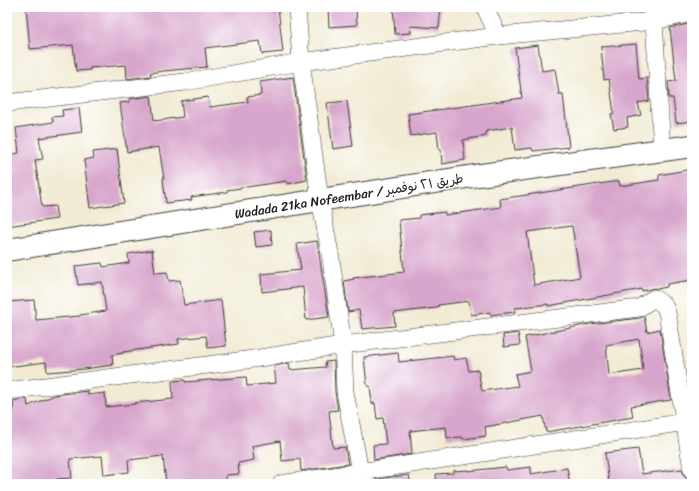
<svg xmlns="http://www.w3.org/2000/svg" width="699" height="491" font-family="Sriracha,'Playpen Sans Arabic',sans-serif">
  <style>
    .building { fill: #d8a6cc; fill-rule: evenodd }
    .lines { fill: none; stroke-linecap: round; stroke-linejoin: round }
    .street-casing { stroke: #3c3b38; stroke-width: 18 }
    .secondary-casing { stroke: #3c3b38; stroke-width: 24 }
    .street { stroke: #fff; stroke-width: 17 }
    .secondary { stroke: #fff; stroke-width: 22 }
    .labels { text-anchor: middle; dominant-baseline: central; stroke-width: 3; stroke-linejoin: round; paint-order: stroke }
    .street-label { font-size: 13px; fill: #1c1c1c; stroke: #fff }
  </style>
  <rect width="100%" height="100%" fill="#fff"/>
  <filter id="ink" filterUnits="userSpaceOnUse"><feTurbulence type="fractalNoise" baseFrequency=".025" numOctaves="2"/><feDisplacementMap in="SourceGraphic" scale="8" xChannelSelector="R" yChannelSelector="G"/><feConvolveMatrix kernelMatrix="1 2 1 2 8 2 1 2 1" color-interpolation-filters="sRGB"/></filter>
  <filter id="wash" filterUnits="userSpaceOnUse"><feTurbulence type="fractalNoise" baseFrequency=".012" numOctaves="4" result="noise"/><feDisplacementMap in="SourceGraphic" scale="16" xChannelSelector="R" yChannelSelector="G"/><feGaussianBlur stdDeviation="0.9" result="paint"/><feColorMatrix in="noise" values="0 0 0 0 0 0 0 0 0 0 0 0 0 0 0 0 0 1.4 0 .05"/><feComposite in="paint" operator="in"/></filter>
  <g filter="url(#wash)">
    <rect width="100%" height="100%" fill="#f2ebd4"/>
    <g id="blocks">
      <g class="building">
        <polygon points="26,7 278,7 283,52 262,54 260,41 205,48 207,67 163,71 150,73 151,76 127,79 126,65 90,68 90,70 76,71 73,45 30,49"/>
        <polygon points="328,7 356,7 357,25 329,27"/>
        <polygon points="393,7 441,7 439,28 410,26 411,33 395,34"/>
        <polygon points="692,23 692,121 676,123 673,98 669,98 668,82 676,81 670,28"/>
        <polygon points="636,44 639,79 647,78 649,101 638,103 641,115 627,118 628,127 614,129 611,114 614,113 609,79 604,80 601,47"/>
        <polygon points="538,45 542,71 555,69 559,94 563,94 569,147 533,151 532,148 515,150 512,127 486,131 486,136 463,140 465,160 442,164 441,150 439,150 437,132 411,136 408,114 522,98 515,48"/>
        <polygon points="293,77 307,180 287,184 287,181 227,190 227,192 191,197 192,200 166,203 163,179 164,179 159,147 127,152 120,103 129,102 129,99 151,96 154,121 183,117 181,101 208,97 210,107 248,102 247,97 261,95 260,82"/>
        <polygon points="347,101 353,146 333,149 327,103"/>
        <polygon points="79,108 82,132 39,138 43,159 35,160 42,207 55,206 57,219 7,226 7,155 19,153 16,128 53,122 52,117 63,116 62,110"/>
        <polygon points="117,149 124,203 90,208 84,160 94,158 93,152"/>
        <path d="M692,169V280L667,284V287L657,289L654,288L642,291V289L548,306V304L515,308V312L490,315V312L471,315L469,301L438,305L439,306L436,307V308L394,313L395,326L362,329L359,310L348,312L344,281L354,279L353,278L404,272L399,220L419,218V215L445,212V215L501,207L500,199L619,181L620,186L659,180V175ZM572,226L580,277L534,285L527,232Z"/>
        <polygon points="271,230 272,245 256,247 254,232"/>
        <polygon points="317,241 329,317 306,320 303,287 262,292 261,274 301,270 297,244"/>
        <polygon points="152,250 155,273 167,272 169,281 180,280 184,305 221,300 226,346 208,348 206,336 178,339 179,344 123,352 123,353 112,355 113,365 84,369 47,372 46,362 7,367 7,302 34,300 36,320 80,316 80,315 106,311 102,282 78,285 75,266 102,263 103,267 129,263 128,254"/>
        <path d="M644,316L647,332L660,329L671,400L631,406L633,417L546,432L543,416L485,427L486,436L463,439L462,437L447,438L446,427L410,431L412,454L374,460L373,445L386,444L383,418L377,419L375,403L372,404L370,386H367L364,357L398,353L399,362L453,356L454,360L466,358L469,371L478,370L482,391L518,386L515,374L531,371L525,337L590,324L640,318ZM639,339L643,370L609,375L606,345Z"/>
        <polygon points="518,333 520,345 504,347 503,335"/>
        <polygon points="334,361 335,392 338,410 329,411 333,448 345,447 348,464 301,471 300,459 282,461 280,441 252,446 254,460 238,463 239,474 226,475 226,481 198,484 166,484 163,456 128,460 129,472 104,475 102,456 70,459 72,478 57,479 58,484 7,484 7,412 14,412 13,401 27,399 28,406 55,395 88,391 88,395 105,393 106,407 135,404 135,403 173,399 172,381 185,380 185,382 246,377 247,386 276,383 274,366 289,363 290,370 326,367 325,362"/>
        <polygon points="638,449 642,474 682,469 684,476 686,478 687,484 609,484 605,453"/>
        <polygon points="506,467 507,470 531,467 531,474 567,468 570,484 437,484 436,474 453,473 453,471 468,470 468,471"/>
        <polygon points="409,475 411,484 377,484 376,479"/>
      </g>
    </g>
  </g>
  <g filter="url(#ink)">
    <use href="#blocks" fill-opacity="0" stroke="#3c3b38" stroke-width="1"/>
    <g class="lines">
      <defs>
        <g id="street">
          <polyline points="297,7 301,62 320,200 331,259 343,345 345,392 360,472 360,484"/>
          <polyline points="485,7 498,36"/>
          <polyline points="651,7 654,21 662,150"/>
          <polyline points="7,103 185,82 301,62 498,36 654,21 692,13"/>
          <polyline points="7,391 246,360 343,345 639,308 654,298 664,305 667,312 692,470"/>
          <polyline points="281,484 692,421"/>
        </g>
        <polyline id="secondary" points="7,250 320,200 480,175 692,146"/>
      </defs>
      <use href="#street" class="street-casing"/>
      <use href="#secondary" class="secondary-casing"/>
      <use href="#street" class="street"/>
      <use href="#secondary" class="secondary"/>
    </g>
  </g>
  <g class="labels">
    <g class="street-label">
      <text transform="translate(349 196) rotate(-9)">Wadada 21ka Nofeembar / طريق ٢١ نوفمبر</text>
    </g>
  </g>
  <rect width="699" height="491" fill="none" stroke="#fff" stroke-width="24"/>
</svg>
